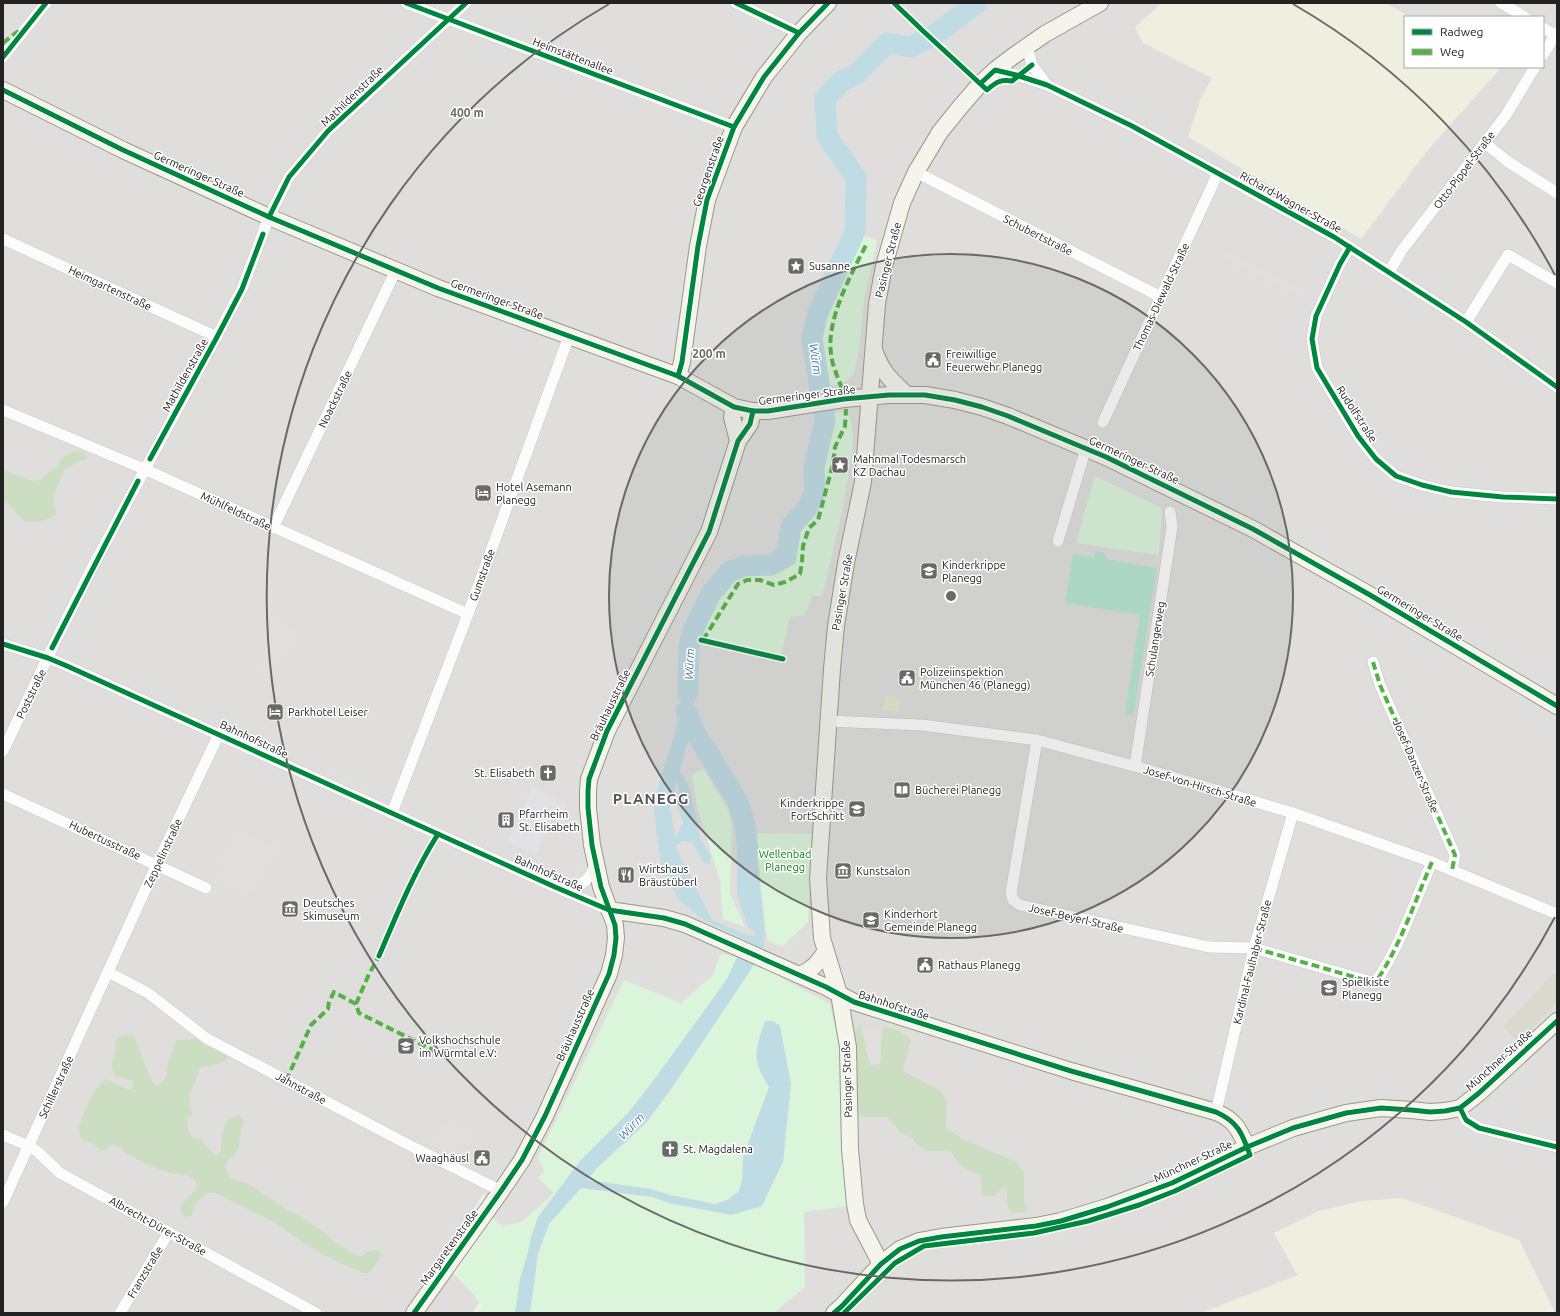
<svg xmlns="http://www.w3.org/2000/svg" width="1560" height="1316" font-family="Ubuntu,sans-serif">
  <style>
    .residential { fill: #dfdedc; fill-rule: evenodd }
    .construction { fill: #d9d9cd }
    .farmland { fill: #efefdf }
    .grass { fill: #ddeccb }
    .forest { fill: #cbdec1 }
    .park { fill: #daf5da }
    .pitch { fill: #b7e6d2 }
    .parking { fill: #e0dfde }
    .plaza { fill: #e2e1e5 }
    .water { fill: #bfdbe3; fill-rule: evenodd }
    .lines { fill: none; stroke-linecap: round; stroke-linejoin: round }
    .river { stroke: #bfdbe3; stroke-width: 21 }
    .street-casing { stroke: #c9c8c7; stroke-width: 12 }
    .secondary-casing { stroke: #999a82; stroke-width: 18 }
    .street { stroke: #fdfcfc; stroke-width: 11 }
    .secondary { stroke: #f4f4ed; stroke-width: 16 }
    .quiet { stroke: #55b145; stroke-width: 4; stroke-dasharray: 8 4; stroke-linecap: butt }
    .cycleway-casing { stroke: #fff; stroke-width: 8 }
    .cycleway { stroke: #00873e; stroke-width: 5 }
    .ring { fill: none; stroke: #6a6968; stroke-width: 2 }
    .labels { text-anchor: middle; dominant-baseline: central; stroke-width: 3; stroke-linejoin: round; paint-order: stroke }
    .street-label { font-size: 11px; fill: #222; stroke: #fff }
    .poi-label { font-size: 11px; fill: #222; stroke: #fff; text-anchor: start }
    .park-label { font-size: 11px; fill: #0c8416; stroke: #fff }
    .water-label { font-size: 12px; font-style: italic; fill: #4a7aab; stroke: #fff }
    .district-label { font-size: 15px; font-weight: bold; letter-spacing: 1px; fill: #555; stroke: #fff }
    .centre { fill: #6a6968; stroke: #fff; stroke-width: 2 }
    .ring-label { font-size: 12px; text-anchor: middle; font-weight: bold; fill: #6a6968; stroke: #fff; stroke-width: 3; stroke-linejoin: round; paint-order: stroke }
  </style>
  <rect width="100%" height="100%" fill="#f0eeeb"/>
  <path class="residential" d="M3,3H1557V1313H1555L1519,1240L1274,1233L1298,1275L1201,1313H731L554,1193L522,1222L503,1226L493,1219L484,1193L441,1260L480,1301L472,1313H3ZM1405,17H1543V67H1405Z"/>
  <polygon class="construction" points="1554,973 1557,976 1557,1003 1519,1042 1503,1027"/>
  <g class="farmland">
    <polygon points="1162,3 1386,3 1410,17 1405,17 1405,67 1494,67 1499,70 1427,151 1361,239 1188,137 1201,98 1212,78 1143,43 1135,27"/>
    <polygon points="1402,1198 1519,1240 1555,1313 1201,1313 1298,1276 1274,1233 1319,1211 1361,1201"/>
  </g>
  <polygon class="grass" points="885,695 900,698 899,712 883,711"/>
  <g class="forest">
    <path d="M75,451H81L89,459L78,462L64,470L53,498L56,514C46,522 36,522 24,521L8,504L3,502V470L32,481L40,480L57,466L62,458Z"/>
    <path d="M860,1023L870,1065L880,1064L882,1028C897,1027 900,1031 911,1040L903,1071L941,1091L947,1102L946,1128L966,1141L1017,1162L1024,1172V1203L1028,1210L1024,1212L1011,1213L1007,1204V1189L1003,1187C997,1194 991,1200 982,1194L980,1175C964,1170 959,1164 950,1151H928L917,1145L912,1138L901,1133L887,1117H864L854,1114L851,1037Z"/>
    <path d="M128,1034L134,1036L152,1082L158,1086L165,1079L168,1061L177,1040H187L198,1037L205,1046L226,1053L227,1059C219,1066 210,1064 200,1068L189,1097L192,1115L187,1118L188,1131L192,1138L200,1139L215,1156L221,1152C221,1144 222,1123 230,1118C233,1117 237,1116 240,1116L245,1124L241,1128L239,1148L225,1166L230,1178C252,1182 265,1196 283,1207C295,1214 307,1220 318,1228C332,1238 344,1251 361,1257C367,1251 372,1249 380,1251L381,1257L369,1273H363L346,1266L314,1250L276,1223L215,1193H207L196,1203L191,1216L184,1217L181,1211L180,1206L197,1188L196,1182L189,1175C168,1175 145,1165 128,1154C123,1151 121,1146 115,1145C111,1144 108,1148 105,1151H99L94,1143L85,1141L80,1136L79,1126L91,1096L105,1079C115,1082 121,1088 131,1090L133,1088V1081L115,1076C107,1061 119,1054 115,1040L119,1037Z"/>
  </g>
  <g class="park">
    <polygon points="861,234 877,241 864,299 859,350 854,373 846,381 827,387 818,336 824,315"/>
    <path d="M840,412L850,416C855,434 852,453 849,471C843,513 832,555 822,596H812L805,615L790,617L780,661L699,644L701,633L714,601L728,583L741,572L774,570L791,561L797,529L812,513L820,491V469L827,444L830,413Z"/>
    <polygon points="1095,476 1162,508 1159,555 1076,543"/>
    <polygon points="704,769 729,812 732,832 730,893 745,927 723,919 720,881 697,807 692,774"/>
    <polygon points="755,833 812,834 808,922 783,946 768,941 765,927"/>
    <polygon points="720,954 738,957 768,969 785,980 830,1004 840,1049 841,1142 849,1206 804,1212 805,1287 774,1313 477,1313 482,1306 456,1273 493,1219 503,1226 522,1222 554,1193 538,1178 544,1171 538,1157 624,980 681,1003 713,975"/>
  </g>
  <polygon class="pitch" points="1096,551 1105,553 1106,559 1157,568 1133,716 1125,714 1140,615 1065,603 1073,554 1093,558"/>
  <g class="parking">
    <polygon points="1225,251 1304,290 1301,297 1222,258"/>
    <polygon points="747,452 759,462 747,475 741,469"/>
    <polygon points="277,621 301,633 290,655 283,651 272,674 260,668 275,637 270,635"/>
    <polygon points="1033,636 1040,637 1031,706 1024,705"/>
    <polygon points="327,772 381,796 380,799 325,775"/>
    <polygon points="582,811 588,860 587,867 580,869 574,812"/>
    <polygon points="236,830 276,847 255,894 215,877"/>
    <polygon points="882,1028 880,1064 870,1065 862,1029"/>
    <polygon points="442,1122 468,1134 457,1156 431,1144"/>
  </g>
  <polygon class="plaza" points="532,788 565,802 565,824 551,819 536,855 507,842"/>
  <path class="water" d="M689,663L696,673L694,718L680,771L689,786L700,837L711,857L710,864L703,863L692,842L683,841L676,845L677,849L712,920L747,935L755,936V930L749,929L737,894V824L747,822L754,825L765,933L764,946L752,968L671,1089L646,1123L597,1168L587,1180L651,1189L670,1195L716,1204L727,1200L739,1191L742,1181L743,1157L769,1087C751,1058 755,1052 765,1021H773L780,1026L791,1084L783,1162L762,1206L731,1215L669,1203L652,1197L581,1188L549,1224L538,1254L530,1313H515L520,1279L527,1256L531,1237L538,1217L580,1161L628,1113L659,1073L727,979L745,940L705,921L680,901L662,870L656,829L654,809L658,787L675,733L683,698L685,673ZM677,781L679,792L677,806L683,823L675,838L670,806Z"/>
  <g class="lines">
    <g class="river">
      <polyline points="688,693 689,646 694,628 710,595 729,572 744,566 771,565 786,557 791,526 807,509 815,492 814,468 825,420 812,339 817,315 855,231 856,178 827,136 825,98 842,81 857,74 887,43 911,47 937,33 977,3"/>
      <polyline points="686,711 695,732 738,802 745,825 748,850"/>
    </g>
    <defs>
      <g id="street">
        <polyline points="406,3 734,127"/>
        <polyline points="736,3 799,33"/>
        <polyline points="1501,3 1525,17"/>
        <polyline points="1543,28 1557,36"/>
        <polyline points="1027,46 1032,65 1047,85"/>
        <polyline points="1543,55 1557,32"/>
        <polyline points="3,57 46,3"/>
        <polyline points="995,70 1016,75 1047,85 1132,126 1334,237 1466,322 1557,387"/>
        <polyline points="1485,143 1507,161 1557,193"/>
        <polyline points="916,172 1161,297"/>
        <polyline points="3,239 217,337"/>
        <polyline points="1350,247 1340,264 1316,316 1312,339 1317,368 1358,436 1376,459 1396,476 1422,485 1451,492 1503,497 1557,499"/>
        <polyline points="1389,272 1402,250 1506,115 1535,67"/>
        <polyline points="1466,322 1508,255 1557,283"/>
        <polyline points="3,410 144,469 468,614"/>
        <polyline points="1103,422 1218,173"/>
        <polyline points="273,528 396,270"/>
        <polyline points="1058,541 1086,448"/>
        <polyline points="3,644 48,658 67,666 555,887 609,910"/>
        <polyline points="1373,662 1380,685 1455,855 1452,870"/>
        <polyline points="828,721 922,725 1037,740 1145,769 1293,813 1432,862 1557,914"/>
        <path d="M1037,740L1011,893L1013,900L1020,905L1209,947L1254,948L1375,983C1399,949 1415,901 1432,862"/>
        <polyline points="3,751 55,642 93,566 242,289 269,217 289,177 328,131 466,3"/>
        <polyline points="1135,766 1172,527 1170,512"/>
        <polyline points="3,794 206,888"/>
        <polyline points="392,813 468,614 569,336"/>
        <path d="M569,893C574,887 579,886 585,881C591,876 593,870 596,864"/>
        <polyline points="108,972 148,993 206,1038 405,1143 501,1191"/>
        <polyline points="1460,1108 1466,1120 1479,1128 1557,1147"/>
        <polyline points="1216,1112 1254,948 1293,813"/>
        <polyline points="3,1135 29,1146 38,1152 60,1173 316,1313"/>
        <polyline points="3,1202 157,864 219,734"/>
        <polyline points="120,1313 169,1232"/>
      </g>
      <g id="secondary">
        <polyline points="3,90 123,150 269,217 438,288 678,376 734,407 753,411 768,411 844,399 889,395 925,395 955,400 982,407 1008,416 1106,457 1253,529 1370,595 1557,706"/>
        <path d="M874,350C883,374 889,378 907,395"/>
        <polyline points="678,376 682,362 698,246 707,200 734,127 764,77 799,33 828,3"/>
        <polyline points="734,407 732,417 738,441"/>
        <path d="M609,910L664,918L685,924L826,987L854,1002L1071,1071L1216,1112C1235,1120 1239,1129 1247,1147"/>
        <path d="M799,975C811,971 818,963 825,952"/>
        <polyline points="881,1264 858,1220 855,1204 850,1149 848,1047 839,994 822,938 818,878 832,669 836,626 846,563 863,482 877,304 884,266 902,203 916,172 940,132 961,106 981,83 995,70 1012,57 1045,34 1100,3"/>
        <polyline points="414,1313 501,1191 522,1160 545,1116 609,974 614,955 616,938 615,925 601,887 592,845 588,808 588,791 589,779 607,731 709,532 738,441 750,424 753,411"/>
        <polyline points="834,1313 842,1306 881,1264 900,1249 919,1241 941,1237 1036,1226 1061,1221 1107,1207 1172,1183 1247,1147 1293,1128 1346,1113 1381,1108 1411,1110 1430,1112 1445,1111 1460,1108 1479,1093 1557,1021"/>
      </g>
    </defs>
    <use href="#street" class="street-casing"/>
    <use href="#secondary" class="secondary-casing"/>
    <use href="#street" class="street"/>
    <use href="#secondary" class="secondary"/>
    <g class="quiet">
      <polyline points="3,43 17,32 20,32"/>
      <path d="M842,389C838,377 832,366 831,353C826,319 852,273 867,243"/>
      <polyline points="703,640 738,584 747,580 760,580 774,585 785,582 800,574 802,561 803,546 809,528 818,520 833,464 835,447 845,426 846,409"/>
      <polyline points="1373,662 1380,685 1455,855 1452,870"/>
      <path d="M1254,948L1375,983C1399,949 1415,901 1432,862"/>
      <polyline points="356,1004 369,974 380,954"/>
      <polyline points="286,1081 311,1025 328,1009 329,1002 334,992 356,1004 359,1013 441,1054"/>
    </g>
    <defs>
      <g id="cycleway">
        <polyline points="406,3 734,127"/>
        <polyline points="736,3 799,33"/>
        <path d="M894,3L922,30L987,90C996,82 1001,79 1012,81L1032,65"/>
        <polyline points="3,57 46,3"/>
        <polyline points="981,83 995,70 1016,75 1047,85 1132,126 1334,237 1466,322 1557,387"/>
        <polyline points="3,90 123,150 269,217 438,288 678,376 734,407 753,411 768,411 844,399 889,395 925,395 955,400 982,407 1008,416 1106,457 1253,529 1370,595 1557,706"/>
        <polyline points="269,217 289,177 328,131 466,3"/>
        <polyline points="1350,247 1340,264 1316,316 1312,339 1317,368 1358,436 1376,459 1396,476 1422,485 1451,492 1503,497 1557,499"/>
        <polyline points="678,376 682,362 698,246 707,200 734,127 764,77 799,33 828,3"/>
        <polyline points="150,459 217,337 242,289 263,234"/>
        <polyline points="701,640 783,659"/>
        <path d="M3,644L48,658L67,666L555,887L609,910L664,918L685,924L826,987L854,1002L1071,1071L1216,1112C1238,1122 1242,1133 1250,1155L1175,1191L1139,1205L1088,1221L1034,1233L924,1246L895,1263L844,1313"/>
        <polyline points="52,648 138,481"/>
        <path d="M379,956C397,914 414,872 438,834"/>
        <polyline points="1460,1108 1466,1120 1479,1128 1557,1147"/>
        <polyline points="414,1313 501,1191 522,1160 545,1116 609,974 614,955 616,938 615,925 601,887 592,845 588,808 588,791 589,779 607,731 709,532 738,441 750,424 753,411"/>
        <polyline points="834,1313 842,1306 881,1264 900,1249 919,1241 941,1237 1036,1226 1061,1221 1107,1207 1172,1183 1247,1147 1293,1128 1346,1113 1381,1108 1411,1110 1430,1112 1445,1111 1460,1108 1479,1093 1557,1021"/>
      </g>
    </defs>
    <use href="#cycleway" class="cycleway-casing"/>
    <use href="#cycleway" class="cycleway"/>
  </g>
  <circle cx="951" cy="596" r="342" fill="#6a6968" fill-opacity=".12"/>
  <g class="ring">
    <circle cx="951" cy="596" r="342"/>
    <path d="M1555 917A684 684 0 1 1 609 4M1293 4A684 684 0 0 1 1555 275"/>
  </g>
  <defs>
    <symbol id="sight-square" viewBox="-11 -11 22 22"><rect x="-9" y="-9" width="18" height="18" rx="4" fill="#6a6968" stroke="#fff"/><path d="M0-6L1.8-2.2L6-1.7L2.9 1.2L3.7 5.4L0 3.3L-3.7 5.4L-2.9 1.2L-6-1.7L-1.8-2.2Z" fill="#fff"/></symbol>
    <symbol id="civic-square" viewBox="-11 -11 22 22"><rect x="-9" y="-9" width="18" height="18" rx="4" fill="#6a6968" stroke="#fff"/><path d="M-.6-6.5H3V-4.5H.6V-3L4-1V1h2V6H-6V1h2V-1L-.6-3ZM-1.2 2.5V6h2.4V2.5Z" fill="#fff"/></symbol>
    <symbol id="hotel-square" viewBox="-11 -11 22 22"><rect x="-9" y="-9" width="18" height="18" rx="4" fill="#6a6968" stroke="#fff"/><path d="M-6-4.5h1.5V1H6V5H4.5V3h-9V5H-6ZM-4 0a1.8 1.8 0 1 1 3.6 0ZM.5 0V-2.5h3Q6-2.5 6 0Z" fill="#fff"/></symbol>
    <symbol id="school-square" viewBox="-11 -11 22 22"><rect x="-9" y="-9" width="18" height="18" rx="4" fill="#6a6968" stroke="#fff"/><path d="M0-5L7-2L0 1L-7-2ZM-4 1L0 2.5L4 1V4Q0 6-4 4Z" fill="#fff"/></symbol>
    <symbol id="church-square" viewBox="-11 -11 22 22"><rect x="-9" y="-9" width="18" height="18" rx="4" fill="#6a6968" stroke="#fff"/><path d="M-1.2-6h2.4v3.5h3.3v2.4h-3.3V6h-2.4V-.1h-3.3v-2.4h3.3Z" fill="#fff"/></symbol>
    <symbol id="library-square" viewBox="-11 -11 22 22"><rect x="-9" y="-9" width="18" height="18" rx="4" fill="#6a6968" stroke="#fff"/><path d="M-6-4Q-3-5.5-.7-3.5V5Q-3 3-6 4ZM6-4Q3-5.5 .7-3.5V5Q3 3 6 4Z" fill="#fff"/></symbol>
    <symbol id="building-square" viewBox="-11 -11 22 22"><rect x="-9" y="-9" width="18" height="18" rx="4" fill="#6a6968" stroke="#fff"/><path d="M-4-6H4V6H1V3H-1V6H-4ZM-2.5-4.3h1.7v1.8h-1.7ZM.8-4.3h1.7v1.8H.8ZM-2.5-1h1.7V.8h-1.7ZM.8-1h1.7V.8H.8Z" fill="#fff"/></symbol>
    <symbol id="museum-square" viewBox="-11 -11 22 22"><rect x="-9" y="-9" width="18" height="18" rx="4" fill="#6a6968" stroke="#fff"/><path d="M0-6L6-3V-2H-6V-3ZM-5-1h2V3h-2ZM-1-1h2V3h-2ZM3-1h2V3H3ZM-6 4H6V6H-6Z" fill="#fff"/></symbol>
    <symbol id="restaurant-square" viewBox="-11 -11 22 22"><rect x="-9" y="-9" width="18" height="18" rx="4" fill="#6a6968" stroke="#fff"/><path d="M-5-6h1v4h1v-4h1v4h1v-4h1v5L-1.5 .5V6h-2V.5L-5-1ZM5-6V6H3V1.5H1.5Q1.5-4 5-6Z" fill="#fff"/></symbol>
    <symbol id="university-square" viewBox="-11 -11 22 22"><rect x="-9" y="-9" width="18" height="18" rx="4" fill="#6a6968" stroke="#fff"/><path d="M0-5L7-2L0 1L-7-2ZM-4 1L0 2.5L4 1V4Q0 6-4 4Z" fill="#fff"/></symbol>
  </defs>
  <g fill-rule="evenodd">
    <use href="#sight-square" x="786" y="256" width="20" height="20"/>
    <use href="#civic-square" x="923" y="350" width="20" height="20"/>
    <use href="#sight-square" x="830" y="455" width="20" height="20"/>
    <use href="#hotel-square" x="473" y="483" width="20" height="20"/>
    <use href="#school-square" x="919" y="561" width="20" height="20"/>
    <use href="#civic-square" x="897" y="668" width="20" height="20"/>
    <use href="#hotel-square" x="265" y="702" width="20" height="20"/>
    <use href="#church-square" x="538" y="763" width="20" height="20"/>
    <use href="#library-square" x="892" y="780" width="20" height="20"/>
    <use href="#school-square" x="847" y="799" width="20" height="20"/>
    <use href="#building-square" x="496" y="810" width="20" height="20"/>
    <use href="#museum-square" x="833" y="861" width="20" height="20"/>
    <use href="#restaurant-square" x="616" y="865" width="20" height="20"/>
    <use href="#museum-square" x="280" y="899" width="20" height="20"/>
    <use href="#school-square" x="861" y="910" width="20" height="20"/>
    <use href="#civic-square" x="915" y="955" width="20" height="20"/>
    <use href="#school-square" x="1319" y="978" width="20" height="20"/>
    <use href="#university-square" x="396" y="1036" width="20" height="20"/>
    <use href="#church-square" x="660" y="1139" width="20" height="20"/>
    <use href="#civic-square" x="472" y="1148" width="20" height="20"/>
  </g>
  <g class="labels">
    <g class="street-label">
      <text transform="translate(573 56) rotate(21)">Heimstättenallee</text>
      <text transform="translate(352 96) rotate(-44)">Mathildenstraße</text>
      <text transform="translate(1464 170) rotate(-53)">Otto-Pippel-Straße</text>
      <text transform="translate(708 171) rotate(-71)">Georgenstraße</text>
      <text transform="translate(199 174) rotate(24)">Germeringer Straße</text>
      <text transform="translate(1291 202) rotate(29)">Richard-Wagner-Straße</text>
      <text transform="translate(1038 235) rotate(27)">Schubertstraße</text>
      <text transform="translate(888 260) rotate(-76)">Pasinger Straße</text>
      <text transform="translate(110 288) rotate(25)">Heimgartenstraße</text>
      <text transform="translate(1161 297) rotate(-65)">Thomas-Diewald-Straße</text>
      <text transform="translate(497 299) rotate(20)">Germeringer Straße</text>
      <text transform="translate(185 375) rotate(-61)">Mathildenstraße</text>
      <text transform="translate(807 395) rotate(-7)">Germeringer Straße</text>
      <text transform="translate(335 399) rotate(-64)">Noackstraße</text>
      <text transform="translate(1357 414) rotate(57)">Rudolfstraße</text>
      <text transform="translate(1134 460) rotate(25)">Germeringer Straße</text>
      <text transform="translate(236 511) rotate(25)">Mühlfeldstraße</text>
      <text transform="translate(482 575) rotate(-70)">Gumstraße</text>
      <text transform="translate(842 592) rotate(-80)">Pasinger Straße</text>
      <text transform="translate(1420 613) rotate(31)">Germeringer Straße</text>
      <text transform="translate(1155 639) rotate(-81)">Schulangerweg</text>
      <text transform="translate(31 694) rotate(-64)">Poststraße</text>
      <text transform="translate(610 705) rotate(-64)">Bräuhausstraße</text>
      <text transform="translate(254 739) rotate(25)">Bahnhofstraße</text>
      <text transform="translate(1416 766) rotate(67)">Josef-Danzer-Straße</text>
      <text transform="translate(1200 786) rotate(17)">Josef-von-Hirsch-Straße</text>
      <text transform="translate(105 840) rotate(25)">Hubertusstraße</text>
      <text transform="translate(163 853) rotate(-65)">Zeppelinstraße</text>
      <text transform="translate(549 873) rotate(24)">Bahnhofstraße</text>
      <text transform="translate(1076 918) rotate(13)">Josef-Beyerl-Straße</text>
      <text transform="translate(1252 962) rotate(-76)">Kardinal-Faulhaber-Straße</text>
      <text transform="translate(894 1005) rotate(18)">Bahnhofstraße</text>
      <text transform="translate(575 1025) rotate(-66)">Bräuhausstraße</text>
      <text transform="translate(1499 1060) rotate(-42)">Münchner Straße</text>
      <text transform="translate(847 1079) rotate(-92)">Pasinger Straße</text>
      <text transform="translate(56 1087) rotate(-65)">Schillerstraße</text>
      <text transform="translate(301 1088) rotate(28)">Jahnstraße</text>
      <text transform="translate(1193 1161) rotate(-25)">Münchner Straße</text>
      <text transform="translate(158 1226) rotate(29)">Albrecht-Dürer-Straße</text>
      <text transform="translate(449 1247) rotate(-54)">Margaretenstraße</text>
      <text transform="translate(145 1272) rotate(-59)">Franzstraße</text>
    </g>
    <g class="poi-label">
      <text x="809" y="266">Susanne</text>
      <text x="946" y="354">Freiwillige<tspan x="946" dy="13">Feuerwehr Planegg</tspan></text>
      <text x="853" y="459">Mahnmal Todesmarsch<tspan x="853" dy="13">KZ Dachau</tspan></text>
      <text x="496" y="487">Hotel Asemann<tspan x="496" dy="13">Planegg</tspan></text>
      <text x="942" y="565">Kinderkrippe<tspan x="942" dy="13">Planegg</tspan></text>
      <text x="920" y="672">Polizeiinspektion<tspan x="920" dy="13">München 46 (Planegg)</tspan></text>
      <text x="288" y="712">Parkhotel Leiser</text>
      <text x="535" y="773" text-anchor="end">St. Elisabeth</text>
      <text x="915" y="790">Bücherei Planegg</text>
      <text x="844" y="803" text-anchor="end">Kinderkrippe<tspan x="844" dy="13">FortSchritt</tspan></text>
      <text x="519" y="814">Pfarrheim<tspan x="519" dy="13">St. Elisabeth</tspan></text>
      <text x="639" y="869">Wirtshaus<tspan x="639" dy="13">Bräustüberl</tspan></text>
      <text x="856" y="871">Kunstsalon</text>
      <text x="303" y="903">Deutsches<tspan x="303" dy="13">Skimuseum</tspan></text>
      <text x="884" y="914">Kinderhort<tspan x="884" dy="13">Gemeinde Planegg</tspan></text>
      <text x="938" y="965">Rathaus Planegg</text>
      <text x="1342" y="982">Spielkiste<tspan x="1342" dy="13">Planegg</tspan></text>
      <text x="419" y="1040">Volkshochschule<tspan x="419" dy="13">im Würmtal e.V:</tspan></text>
      <text x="683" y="1149">St. Magdalena</text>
      <text x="469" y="1158" text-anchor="end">Waaghäusl</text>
    </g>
    <g class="park-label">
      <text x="785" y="854">Wellenbad<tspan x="785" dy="13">Planegg</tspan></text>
    </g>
    <g class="water-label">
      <text transform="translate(816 359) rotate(82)">Würm</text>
      <text transform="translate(689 664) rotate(-87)">Würm</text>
      <text transform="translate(631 1126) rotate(-46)">Würm</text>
    </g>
    <g class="district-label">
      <text x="651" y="798">PLANEGG</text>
    </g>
  </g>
  <circle cx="951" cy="596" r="6" class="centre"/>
  <g class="ring-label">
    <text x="467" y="117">400 m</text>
    <text x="709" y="358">200 m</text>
  </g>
  <rect width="1560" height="1316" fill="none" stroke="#222222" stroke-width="8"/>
  <rect x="1404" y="16" width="140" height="52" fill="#ffffff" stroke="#a7a7a7"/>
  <rect x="1412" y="29" width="20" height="6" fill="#00873e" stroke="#a7a7a7"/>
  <text x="1440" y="36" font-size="12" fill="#222222">Radweg</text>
  <rect x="1412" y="49" width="20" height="6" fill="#55b145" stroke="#a7a7a7"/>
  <text x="1440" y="56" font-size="12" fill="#222222">Weg</text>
</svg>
